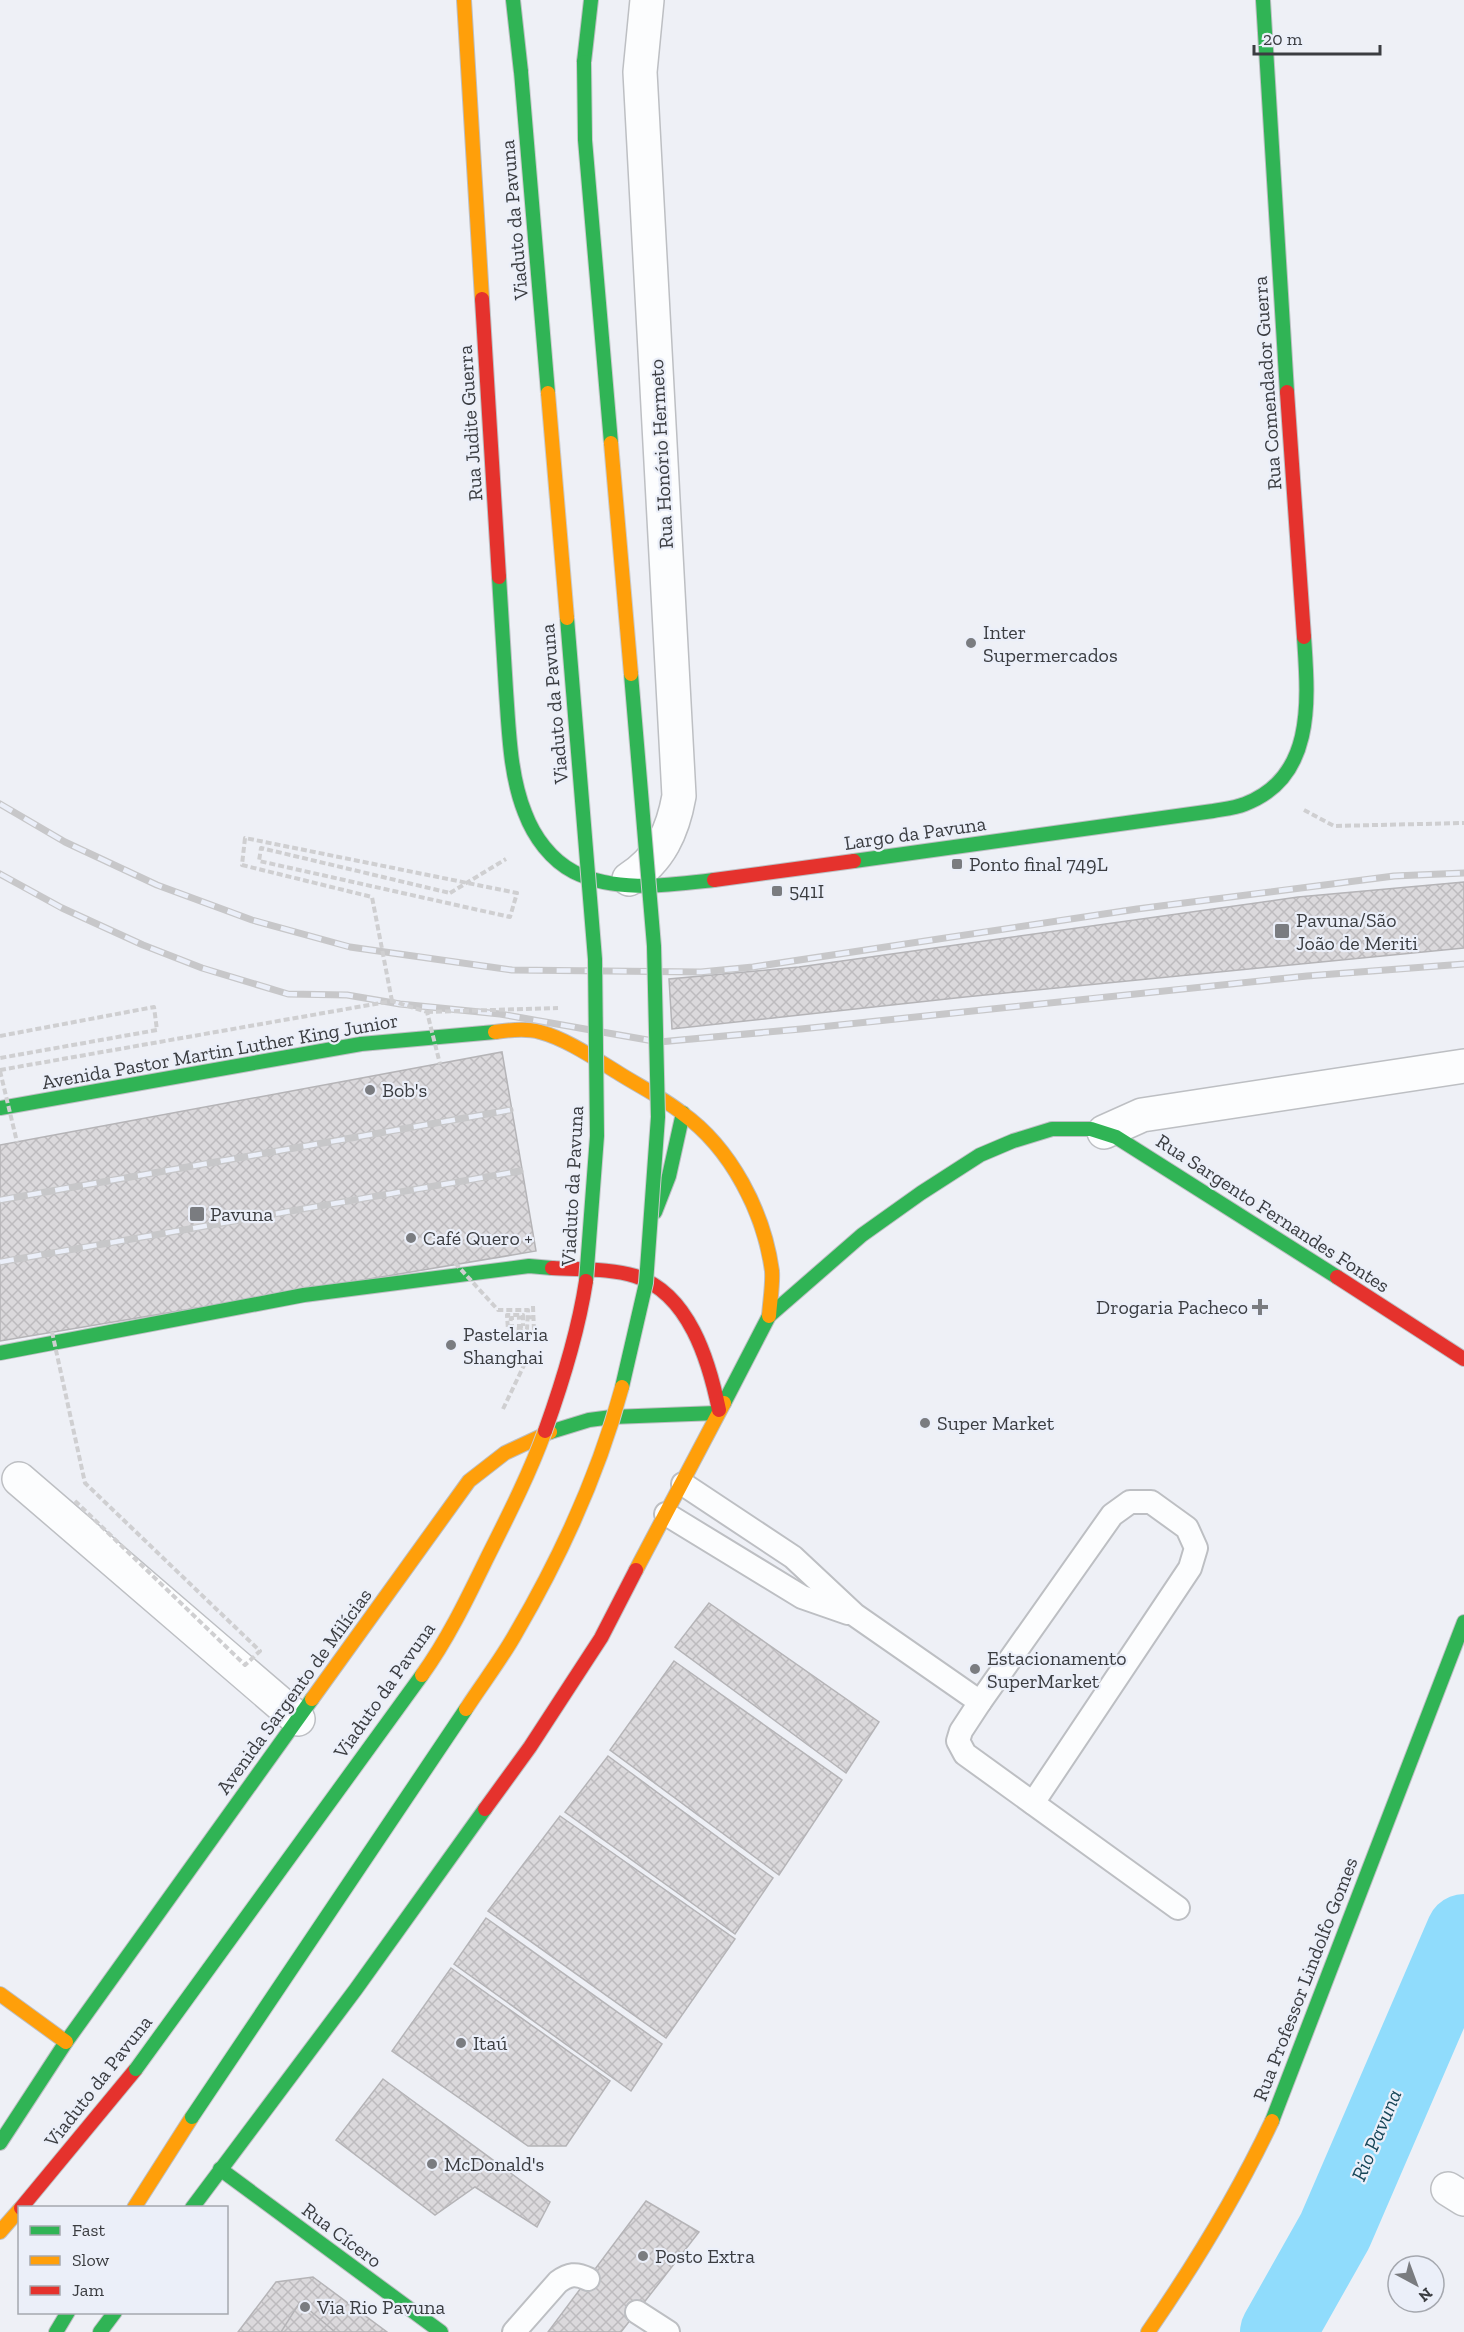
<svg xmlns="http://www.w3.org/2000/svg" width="1464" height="2332" font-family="'Zilla Slab',serif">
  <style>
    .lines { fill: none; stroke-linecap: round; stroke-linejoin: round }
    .river { stroke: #90dcfc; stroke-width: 76 }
    .building { fill: url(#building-cross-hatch); stroke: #b5b4b7; stroke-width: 1.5 }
    .lane-casing { stroke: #bdbfc3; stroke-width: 26 }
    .street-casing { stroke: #bdbfc3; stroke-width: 36 }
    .fast-casing { stroke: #bdbfc3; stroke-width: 16 }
    .slow-casing { stroke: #bdbfc3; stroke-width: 16 }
    .jam-casing { stroke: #bdbfc3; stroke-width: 16 }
    .path { stroke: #cfcfd1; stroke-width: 4; stroke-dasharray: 6 3; stroke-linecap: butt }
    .lane { stroke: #fcfdfe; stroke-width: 22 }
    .street { stroke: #fcfdfe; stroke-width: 33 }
    .fast { stroke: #30b455; stroke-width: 14 }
    .slow { stroke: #ff9f0a; stroke-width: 14 }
    .jam { stroke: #e5322d; stroke-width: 14 }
    .rail-casing { stroke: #c7c7c9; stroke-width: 7 }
    .rail { stroke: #ebeff9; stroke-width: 4.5; stroke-dasharray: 14; stroke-linecap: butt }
    .fast-bridge-casing { stroke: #cacbce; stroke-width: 16; stroke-linecap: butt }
    .slow-bridge-casing { stroke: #cacbce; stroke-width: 16; stroke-linecap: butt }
    .jam-bridge-casing { stroke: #cacbce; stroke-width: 16; stroke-linecap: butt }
    .path-bridge { stroke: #cfcfd1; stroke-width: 4; stroke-dasharray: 6 3; stroke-linecap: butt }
    .fast-bridge { stroke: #30b455; stroke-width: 14 }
    .slow-bridge { stroke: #ff9f0a; stroke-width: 14 }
    .jam-bridge { stroke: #e5322d; stroke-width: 14 }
    .poi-dot { fill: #7a7c80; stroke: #ebeff9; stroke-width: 2 }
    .labels { text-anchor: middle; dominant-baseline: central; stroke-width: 4.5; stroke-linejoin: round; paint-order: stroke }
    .street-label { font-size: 20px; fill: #3b3d41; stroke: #ebeff9 }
    .poi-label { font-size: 20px; fill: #3b3d41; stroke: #ebeff9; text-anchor: start }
    .water-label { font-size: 21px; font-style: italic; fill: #174658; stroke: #ebeff9 }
  </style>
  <defs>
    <pattern id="building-cross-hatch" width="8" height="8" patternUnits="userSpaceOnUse" patternTransform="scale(1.5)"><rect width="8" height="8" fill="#dbd9dc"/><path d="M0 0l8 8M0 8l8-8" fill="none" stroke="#bdbbbe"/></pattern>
  </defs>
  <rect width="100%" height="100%" fill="#eef0f6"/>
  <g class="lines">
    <polyline class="river" points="1278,2332 1335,2231 1464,1932"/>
  </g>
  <g class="building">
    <polygon points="1464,882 1464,948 965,997 672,1029 669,979 799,967 1298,897"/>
    <polygon points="502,1052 536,1251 0,1341 0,1145"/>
    <polygon points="709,1603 879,1722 846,1773 675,1647"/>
    <polygon points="674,1661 842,1780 779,1875 610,1750"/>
    <polygon points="608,1756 773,1878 735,1934 565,1812"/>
    <polygon points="560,1816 735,1939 666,2038 488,1911"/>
    <polygon points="486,1918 662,2044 631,2091 454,1964"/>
    <polygon points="451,1968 610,2081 566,2146 528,2146 392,2051"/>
    <polygon points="383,2079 550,2202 537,2227 475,2187 435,2215 336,2140"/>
    <polygon points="646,2201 699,2232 621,2332 548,2332"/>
    <polygon points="313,2277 387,2332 238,2332 276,2282"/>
    <polygon points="300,2302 335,2332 281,2332"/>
  </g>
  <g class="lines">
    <defs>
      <g id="lane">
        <polyline points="683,1484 793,1557 855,1615 980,1702 961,1731 958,1741 965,1754 1178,1908"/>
        <polyline points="666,1514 802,1597 848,1613"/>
        <polyline points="980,1702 1112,1515 1130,1502 1151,1502 1187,1528 1196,1548 1190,1568 1033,1803"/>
        <polyline points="637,2312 668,2332"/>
        <path d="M514,2332L558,2282C569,2274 576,2273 588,2279"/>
      </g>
      <g id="street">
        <path d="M629,879C660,860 673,830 679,796L640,72L647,0"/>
        <polyline points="1104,1132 1142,1115 1464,1066"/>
        <polyline points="19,1479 298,1719"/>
        <polyline points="1448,2189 1464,2199"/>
      </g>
      <g id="fast">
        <polyline points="513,0 521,72"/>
        <polyline points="1263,0 1287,392"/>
        <polyline points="584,62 591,0"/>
        <path d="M499,577C501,615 504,653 506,691C509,732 510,776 525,813C534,837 551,860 574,872C616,893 669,885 714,880"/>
        <path d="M854,861L1213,811C1224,809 1235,808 1245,804C1316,777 1308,698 1304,637"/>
        <polyline points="0,1108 361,1044 495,1032"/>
        <polyline points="655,1212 669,1176 683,1113"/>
        <polyline points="0,1353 304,1295 529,1266 552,1268"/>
        <polyline points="724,1403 769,1316 862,1235 921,1193 980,1155 1013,1141 1052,1129 1091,1129 1116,1137 1337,1277"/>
        <polyline points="550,1432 589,1420 612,1417 717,1413"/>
        <polyline points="1272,2121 1464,1622"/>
        <polyline points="0,2143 66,2042 312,1699"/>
        <polyline points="220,2169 441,2332"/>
        <polyline points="192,2208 356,1989 485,1809"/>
        <polyline points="56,2332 68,2312"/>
        <polyline points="100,2332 115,2312"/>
      </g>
      <g id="slow">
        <polyline points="464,0 482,299"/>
        <path d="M495,1032C509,1030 526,1028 540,1032C567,1039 597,1060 620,1074C641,1087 663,1098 682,1113C731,1148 764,1212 772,1271C773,1285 770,1301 769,1316"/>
        <polyline points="636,1570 724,1403"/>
        <polyline points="312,1699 469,1481 505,1453 550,1432"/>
        <polyline points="0,1994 66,2042"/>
        <polyline points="134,2208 192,2117"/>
        <polyline points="0,2232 20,2209"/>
        <path d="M1148,2332C1195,2264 1237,2195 1272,2121"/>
      </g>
      <g id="jam">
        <polyline points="482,299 499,577"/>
        <polyline points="1287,392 1304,637"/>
        <polyline points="714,880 854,861"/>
        <path d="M552,1268C579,1270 609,1268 635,1276C689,1293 709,1361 719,1410"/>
        <polyline points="1337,1277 1464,1359"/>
        <polyline points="485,1809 530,1747 601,1638 636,1570"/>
        <polyline points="21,2208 136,2069"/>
      </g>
    </defs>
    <use href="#lane" class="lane-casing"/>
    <use href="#street" class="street-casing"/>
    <use href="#fast" class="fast-casing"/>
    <use href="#slow" class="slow-casing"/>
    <use href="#jam" class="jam-casing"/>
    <g class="path">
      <polyline points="1304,810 1334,826 1464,823"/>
      <polyline points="450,893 506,859"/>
      <polyline points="0,1036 154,1007 157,1030 0,1058"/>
      <polyline points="533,1306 534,1331"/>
      <polyline points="523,1326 510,1326 511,1318 535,1317"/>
      <polyline points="503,1409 526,1361"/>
    </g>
    <use href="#lane" class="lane"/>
    <use href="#street" class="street"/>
    <use href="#fast" class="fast"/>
    <use href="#slow" class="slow"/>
    <use href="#jam" class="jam"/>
    <defs>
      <g id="rail">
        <polyline points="0,804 65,842 157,885 252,920 350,947 512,970 701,972 753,967 1137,909 1394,876 1464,873"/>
        <polyline points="0,874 62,908 143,945 202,968 288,994 347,995 400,1004 500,1014 659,1042 801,1029 1307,976 1464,964"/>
        <polyline points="0,1200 510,1110"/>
        <polyline points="0,1262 520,1171"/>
      </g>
    </defs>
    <use href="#rail" class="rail-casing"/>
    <use href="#rail" class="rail"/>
    <defs>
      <g id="fast-bridge">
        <polyline points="584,62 585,140 611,443"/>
        <polyline points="521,72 548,393"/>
        <polyline points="567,618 595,959 597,1136 586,1281"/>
        <polyline points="622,1387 646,1283 658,1117 654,946 631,674"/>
        <polyline points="136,2069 422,1675"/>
        <polyline points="192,2117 466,1709"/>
      </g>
      <g id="slow-bridge">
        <polyline points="548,393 567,618"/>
        <polyline points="611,443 631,674"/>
        <path d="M422,1675C448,1639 468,1597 487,1558C508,1516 529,1475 545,1431"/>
        <path d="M466,1709C482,1684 501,1660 516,1633C561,1556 599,1473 622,1387"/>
      </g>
      <path id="jam-bridge" d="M545,1431C563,1381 578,1333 586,1281"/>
    </defs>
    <use href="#fast-bridge" class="fast-bridge-casing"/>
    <use href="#slow-bridge" class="slow-bridge-casing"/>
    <use href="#jam-bridge" class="jam-bridge-casing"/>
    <g class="path-bridge">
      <polyline points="392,1001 372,897 242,865 245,838 517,893 510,917 259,861 261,848 450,893"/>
      <polyline points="427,1012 558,1008"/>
      <polyline points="0,1070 392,1001 427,1012 440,1064"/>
      <polyline points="0,1071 17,1142"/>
      <polyline points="455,1263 498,1310 528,1310 527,1329 508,1330 507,1315 523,1315 523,1326"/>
      <polyline points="52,1332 85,1483 260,1651 245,1665 73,1499"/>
    </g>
    <use href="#fast-bridge" class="fast-bridge"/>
    <use href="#slow-bridge" class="slow-bridge"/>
    <use href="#jam-bridge" class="jam-bridge"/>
  </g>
  <g class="poi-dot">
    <circle cx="971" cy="643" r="6"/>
    <rect x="951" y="858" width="12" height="12" rx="3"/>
    <rect x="771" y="885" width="12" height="12" rx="3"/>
    <rect x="1274" y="923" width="16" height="16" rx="3"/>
    <circle cx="370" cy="1090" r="6"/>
    <rect x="189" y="1206" width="16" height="16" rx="3"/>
    <circle cx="411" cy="1238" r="6"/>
    <path d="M1257 1298h6v6h6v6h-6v6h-6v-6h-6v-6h6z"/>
    <circle cx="451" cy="1345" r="6"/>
    <circle cx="925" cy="1423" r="6"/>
    <circle cx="975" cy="1669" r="6"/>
    <circle cx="461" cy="2043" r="6"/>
    <circle cx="432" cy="2164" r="6"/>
    <circle cx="643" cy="2256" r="6"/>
    <circle cx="305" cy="2307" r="6"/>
  </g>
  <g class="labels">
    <g class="street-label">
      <text transform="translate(514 220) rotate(-95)">Viaduto da Pavuna</text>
      <text transform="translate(1267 383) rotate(-94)">Rua Comendador Guerra</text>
      <text transform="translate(470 423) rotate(-94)">Rua Judite Guerra</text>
      <text transform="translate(661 454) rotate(-93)">Rua Honório Hermeto</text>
      <text transform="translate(554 704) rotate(-95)">Viaduto da Pavuna</text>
      <text transform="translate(915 833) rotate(-8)">Largo da Pavuna</text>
      <text transform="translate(220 1051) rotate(-10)">Avenida Pastor Martin Luther King Junior</text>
      <text transform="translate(572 1186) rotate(-87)">Viaduto da Pavuna</text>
      <text transform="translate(1273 1213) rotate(33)">Rua Sargento Fernandes Fontes</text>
      <text transform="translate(384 1690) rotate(-55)">Viaduto da Pavuna</text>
      <text transform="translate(294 1691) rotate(-54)">Avenida Sargento de Milícias</text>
      <text transform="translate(1305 1979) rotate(-69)">Rua Professor Lindolfo Gomes</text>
      <text transform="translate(98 2081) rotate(-52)">Viaduto da Pavuna</text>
      <text transform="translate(342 2235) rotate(37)">Rua Cícero</text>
    </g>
    <g class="poi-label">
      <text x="983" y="632">Inter<tspan x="983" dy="23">Supermercados</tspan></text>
      <text x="969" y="864">Ponto final 749L</text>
      <text x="789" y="891">541I</text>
      <text x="1296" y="920">Pavuna/São<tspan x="1296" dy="23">João de Meriti</tspan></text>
      <text x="382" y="1090">Bob's</text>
      <text x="210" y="1214">Pavuna</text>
      <text x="423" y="1238">Café Quero +</text>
      <text x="1248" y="1307" text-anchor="end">Drogaria Pacheco</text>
      <text x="463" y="1334">Pastelaria<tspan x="463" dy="23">Shanghai</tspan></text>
      <text x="937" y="1423">Super Market</text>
      <text x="987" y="1658">Estacionamento<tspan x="987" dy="23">SuperMarket</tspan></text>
      <text x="473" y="2043">Itaú</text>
      <text x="444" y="2164">McDonald's</text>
      <text x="655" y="2256">Posto Extra</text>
      <text x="317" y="2307">Via Rio Pavuna</text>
    </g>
    <g class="water-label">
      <text transform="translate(1376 2135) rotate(-67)">Rio Pavuna</text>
    </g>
  </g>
  <rect x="18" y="2206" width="210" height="108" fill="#ebeff9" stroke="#a5a8af" stroke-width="1.5"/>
  <rect x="30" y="2226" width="30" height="9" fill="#30b455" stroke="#a5a8af" stroke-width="1.5"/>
  <text x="72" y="2236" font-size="18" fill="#3b3d41">Fast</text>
  <rect x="30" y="2256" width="30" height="9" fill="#ff9f0a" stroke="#a5a8af" stroke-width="1.5"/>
  <text x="72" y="2266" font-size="18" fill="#3b3d41">Slow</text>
  <rect x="30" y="2286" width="30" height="9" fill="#e5322d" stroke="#a5a8af" stroke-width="1.5"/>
  <text x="72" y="2296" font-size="18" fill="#3b3d41">Jam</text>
  <g transform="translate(1416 2284) rotate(139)"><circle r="28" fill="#ebeff9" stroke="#a5a8af" stroke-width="1.5"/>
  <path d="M0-4.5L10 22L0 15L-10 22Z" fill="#7a7c80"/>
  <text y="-9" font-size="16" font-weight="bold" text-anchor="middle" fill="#3b3d41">N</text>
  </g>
  <path d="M1254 45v9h126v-9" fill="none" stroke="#3b3d41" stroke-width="3"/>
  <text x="1263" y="45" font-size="18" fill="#3b3d41" stroke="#ebeff9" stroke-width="4.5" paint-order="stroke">20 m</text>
</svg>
